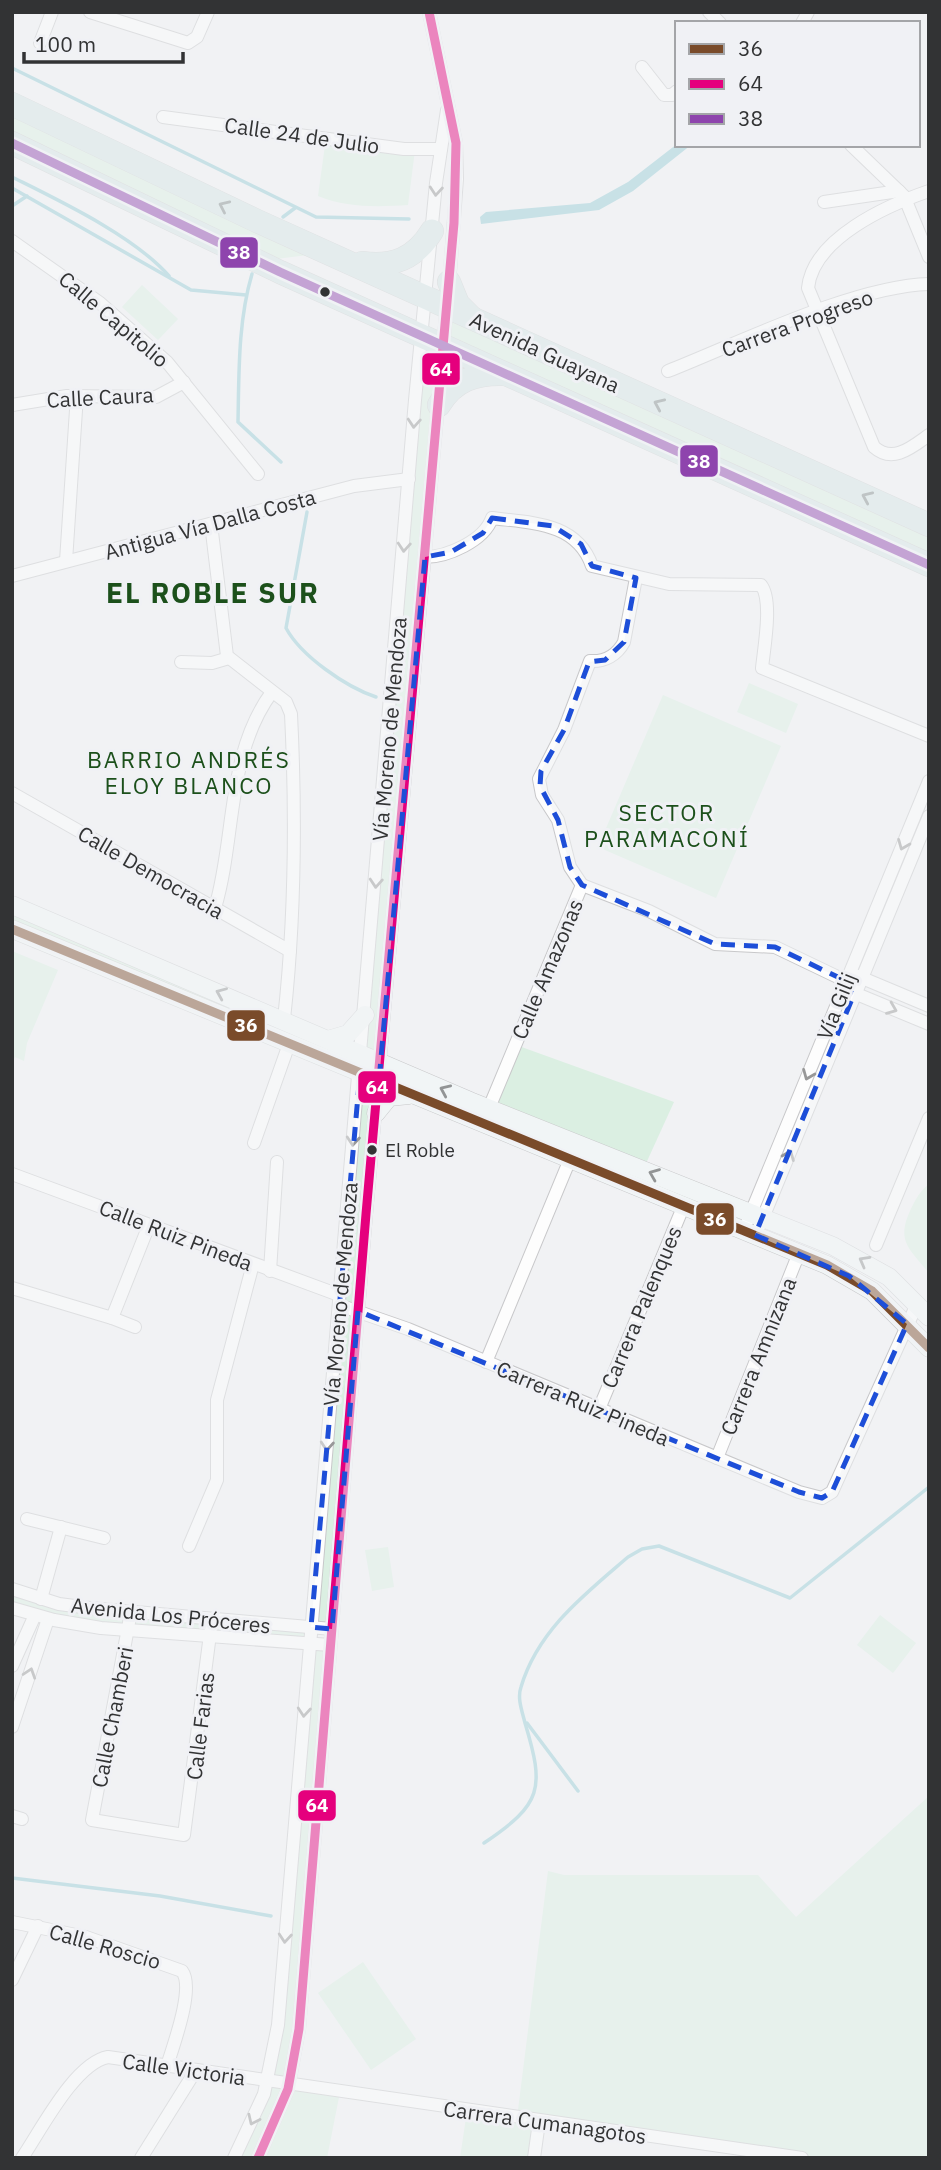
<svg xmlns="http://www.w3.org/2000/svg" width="941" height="2170" font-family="'IBM Plex Sans',sans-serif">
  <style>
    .green { fill: #dbefe2 }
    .water { fill: #97ccd6 }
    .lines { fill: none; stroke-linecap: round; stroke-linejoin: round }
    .stream { stroke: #97ccd6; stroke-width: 3.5 }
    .street-casing { stroke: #c8c8ca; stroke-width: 14 }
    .secondary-casing { stroke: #c8c8ca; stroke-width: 19 }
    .highway-casing { stroke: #cdcdce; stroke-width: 24 }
    .street { stroke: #fdfdfd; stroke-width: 12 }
    .secondary { stroke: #f1f5f6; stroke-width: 18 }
    .highway { stroke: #d4e5e5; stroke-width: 23 }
    .bus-1-casing { stroke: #f0f1f5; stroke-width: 14 }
    .bus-2-casing { stroke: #f0f1f5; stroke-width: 14 }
    .bus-3-casing { stroke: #f0f1f5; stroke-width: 14 }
    .bus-1 { stroke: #7a4b2a; stroke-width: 9 }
    .bus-2 { stroke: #e5007d; stroke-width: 9 }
    .bus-3 { stroke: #8e44ad; stroke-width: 9 }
    .oneway { stroke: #989898 }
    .oneway2 { stroke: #838c8c }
    .oneway3 { stroke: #929495 }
    .marked { fill: none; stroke: #1d4ed8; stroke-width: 5; stroke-dasharray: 14 9; stroke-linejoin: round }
    .bus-dot { fill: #323334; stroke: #f0f1f5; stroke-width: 2.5 }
    .labels { text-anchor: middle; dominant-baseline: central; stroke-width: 6; stroke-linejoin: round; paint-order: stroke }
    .bus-label { font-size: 19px; fill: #323334; stroke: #f0f1f5; text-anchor: start }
    .street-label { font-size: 21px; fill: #323334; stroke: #f0f1f5 }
    .neighbourhood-label { font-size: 23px; letter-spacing: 2px; fill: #1c501b; stroke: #f0f1f5 }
    .district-label { font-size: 28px; font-weight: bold; letter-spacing: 2px; fill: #1c501b; stroke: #f0f1f5 }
    .line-badge { stroke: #f0f1f5; stroke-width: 2.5 }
    .badge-label { font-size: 19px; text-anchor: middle; font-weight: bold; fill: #fff }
  </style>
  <rect width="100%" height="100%" fill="#f1f2f4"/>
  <g class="green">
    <polygon points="12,108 324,253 276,259 92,176 12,132"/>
    <path d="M326,138L415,150L408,205C378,207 347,208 318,196Z"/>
    <polygon points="142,285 178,319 158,340 122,307"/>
    <polygon points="447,307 929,525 929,565 505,374 439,405 381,1061 360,1073 12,929 12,905 361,1052 422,336 443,345"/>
    <polygon points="749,683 798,704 786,733 737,712"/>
    <polygon points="663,695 781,746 716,898 598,847"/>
    <polygon points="12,951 58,970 27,1043 24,1061 15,1057 12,1063"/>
    <polygon points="516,1045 674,1102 643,1170 489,1108"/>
    <polygon points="361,1075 378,1082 332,1629 312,1627 310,1644 330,1645 289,2084 340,2092 327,2158 234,2158 269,2081 310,1644 171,1633 12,1608 12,1589 41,1599 311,1627"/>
    <path d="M929,1184V1273C910,1249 896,1242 910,1211C915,1200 920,1191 929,1184Z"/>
    <polygon points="388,1547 394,1587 372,1591 365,1550"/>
    <polygon points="880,1615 916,1643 893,1673 857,1645"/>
    <polygon points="929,1796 929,2158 802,2158 540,2122 534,2158 460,2158 467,2111 517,2118 548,1871 564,1875 758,1875 796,1917"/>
    <polygon points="363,1962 416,2039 371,2070 318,1993"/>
  </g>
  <polygon class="water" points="677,144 691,145 633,191 599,210 481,224 480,217 486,212 590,203 628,182"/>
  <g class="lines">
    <g class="stream">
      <polyline points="12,68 316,217 409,219"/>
      <path d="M12,177C60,201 134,236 169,276"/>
      <polyline points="12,188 191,290 246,295"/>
      <polyline points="12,206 27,196"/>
      <polyline points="283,217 295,208"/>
      <path d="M252,274C238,321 239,373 238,422L281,462"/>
      <path d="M307,512L286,628C301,656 346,687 376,697"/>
      <polyline points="527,1723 578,1791"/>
      <path d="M484,1843C542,1804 545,1789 525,1723C522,1711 517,1698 521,1687C538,1630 585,1594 628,1557L642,1549L659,1546L790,1598L929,1487"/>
      <polyline points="12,1878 160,1896 271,1916"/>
    </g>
    <defs>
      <g id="street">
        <polyline points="90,12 188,43 197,37 208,12"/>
        <polyline points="429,12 456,143 457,179 449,285"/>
        <polyline points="709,12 720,23"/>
        <polyline points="802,23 808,12"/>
        <polyline points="40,43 52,12"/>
        <polyline points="642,67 664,95 672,95 677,91"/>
        <polyline points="163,117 404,149 441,149"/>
        <polyline points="851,145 904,196 929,257"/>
        <path d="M929,191C888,205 813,238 808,288L874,447C893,464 912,447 929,435"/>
        <polyline points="824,202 899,191"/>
        <polyline points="12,241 100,303 167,362 258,474"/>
        <path d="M668,371C739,343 854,286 929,284"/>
        <polyline points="12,405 67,396 156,397 184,382"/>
        <path d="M211,524L227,656L286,702L291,714C296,815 295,919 284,1019"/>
        <path d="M425,557C447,557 484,541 492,518C531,523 577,522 592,566L669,584L761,585C773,600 764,648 762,668L929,736"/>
        <polyline points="66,561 77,395"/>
        <polyline points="12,576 354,486 409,479"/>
        <polyline points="181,662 212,663 229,658"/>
        <polyline points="12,793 290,951"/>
        <path d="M582,885L570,867L558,820L542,795L539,779L564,730L590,661C605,662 617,655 624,642L636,578"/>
        <polyline points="582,885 649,911 715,944 775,947 846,981"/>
        <path d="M215,908C236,837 226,754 272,692"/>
        <polyline points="855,975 929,1006"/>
        <polyline points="847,990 929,1024"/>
        <polyline points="489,1108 582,885"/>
        <polyline points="254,1143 289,1044"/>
        <polyline points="12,1174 339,1295"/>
        <polyline points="748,1220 929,781"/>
        <polyline points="760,1225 929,816"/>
        <polyline points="876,1245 929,1118"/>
        <polyline points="270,1271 277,1162"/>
        <polyline points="12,1288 112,1318 149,1225"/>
        <polyline points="339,1305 408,1329 799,1492 822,1498 832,1492 917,1304"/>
        <polyline points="112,1318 135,1327"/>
        <polyline points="486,1362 573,1152"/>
        <polyline points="599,1409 684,1205"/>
        <polyline points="717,1458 799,1253"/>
        <polyline points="27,1519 104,1538"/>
        <polyline points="189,1546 217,1480 217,1400 253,1264"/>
        <polyline points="12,1589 59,1604 90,1608 332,1629"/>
        <polyline points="41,1599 61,1527"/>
        <polyline points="12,1608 54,1620 101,1628 330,1645"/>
        <polyline points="131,1612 92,1820 184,1835 212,1619"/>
        <polyline points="12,1666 35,1615"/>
        <polyline points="12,1727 48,1619"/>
        <polyline points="12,1816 22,1819"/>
        <path d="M12,1922L86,1937L182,1971C195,1988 173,2046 167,2066"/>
        <polyline points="12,1980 38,1926"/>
        <path d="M22,2158C41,2130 75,2063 108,2057L802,2158"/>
        <polyline points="141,2158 196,2070"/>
        <polyline points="234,2158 264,2094 278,2025 415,400 436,183 447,110"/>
        <polyline points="258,2158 288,2089 299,2029 366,1214 447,303"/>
        <polyline points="534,2158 539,2122"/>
      </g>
      <g id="secondary">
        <polyline points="12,905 470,1101 833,1246 889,1277 929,1317"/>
        <polyline points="12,929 827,1265 872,1291 929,1348"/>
        <polyline points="331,1039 348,1034 365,1015"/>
        <polyline points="376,1113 389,1097 409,1095"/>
      </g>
      <g id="highway">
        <polyline points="12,104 257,221 929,525"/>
        <polyline points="12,143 280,272 929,565"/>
        <path d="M362,263C393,267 415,259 432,231"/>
        <polyline points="449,282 458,304 471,317"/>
        <path d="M439,405C454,380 476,373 504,374"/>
      </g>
    </defs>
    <use href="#street" class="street-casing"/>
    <use href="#secondary" class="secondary-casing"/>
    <use href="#highway" class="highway-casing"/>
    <use href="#street" class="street"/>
    <use href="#secondary" class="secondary"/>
    <use href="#highway" class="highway"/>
    <defs>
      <polyline id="bus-1" points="12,929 827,1265 872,1291 929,1348"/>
      <polyline id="bus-2" points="258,2158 288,2089 299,2029 366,1214 454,223 456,143 429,12"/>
      <polyline id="bus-3" points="12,143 280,272 929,565"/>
    </defs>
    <use href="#bus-1" class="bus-1-casing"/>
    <use href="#bus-2" class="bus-2-casing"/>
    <use href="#bus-3" class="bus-3-casing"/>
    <use href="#bus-1" class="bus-1"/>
    <use href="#bus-2" class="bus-2"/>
    <use href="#bus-3" class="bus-3"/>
  </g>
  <defs><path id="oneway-chevron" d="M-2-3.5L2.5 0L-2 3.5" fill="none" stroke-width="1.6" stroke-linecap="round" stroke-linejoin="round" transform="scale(1.75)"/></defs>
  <g class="oneway">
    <use href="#oneway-chevron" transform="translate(436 191) rotate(95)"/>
    <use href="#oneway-chevron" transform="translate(414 423) rotate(94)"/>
    <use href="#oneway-chevron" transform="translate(404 547) rotate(94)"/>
    <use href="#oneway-chevron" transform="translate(903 845) rotate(112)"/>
    <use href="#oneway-chevron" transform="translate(376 883) rotate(94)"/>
    <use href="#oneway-chevron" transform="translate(892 1009) rotate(22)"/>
    <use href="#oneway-chevron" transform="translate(808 1075) rotate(112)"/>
    <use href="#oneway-chevron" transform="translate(353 1141) rotate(95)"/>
    <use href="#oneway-chevron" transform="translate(789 1155) rotate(-68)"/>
    <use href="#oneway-chevron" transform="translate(327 1446) rotate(95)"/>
    <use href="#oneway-chevron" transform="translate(30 1673) rotate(-72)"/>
    <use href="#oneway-chevron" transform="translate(304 1712) rotate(95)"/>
    <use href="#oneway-chevron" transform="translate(285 1938) rotate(95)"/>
    <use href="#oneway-chevron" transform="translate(253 2120) rotate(115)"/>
  </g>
  <g class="oneway2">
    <use href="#oneway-chevron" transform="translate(224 206) rotate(-155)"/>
    <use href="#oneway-chevron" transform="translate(659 404) rotate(-156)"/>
    <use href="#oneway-chevron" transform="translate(867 497) rotate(-156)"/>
  </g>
  <g class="oneway3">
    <use href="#oneway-chevron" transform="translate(221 993) rotate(-157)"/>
    <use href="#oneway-chevron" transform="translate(445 1090) rotate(-156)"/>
    <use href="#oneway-chevron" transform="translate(654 1174) rotate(-158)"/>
    <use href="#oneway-chevron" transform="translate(864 1261) rotate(-151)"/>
  </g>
  <path d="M0 0H941V2170H0ZM492,518L553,526L581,544L592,566L636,578L624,642L605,660L589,662L564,730L541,771L540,786L558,820L570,867L582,885L715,944L775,947L846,981L843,989L854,994L755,1235L849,1276L907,1324L832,1492L822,1498L799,1492L358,1311L332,1629L311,1627L360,1073L379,1081L425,557L451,552L483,533Z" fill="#f1f2f4" fill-opacity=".55" fill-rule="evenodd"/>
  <path class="marked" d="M492,518L553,526L581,544L592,566L636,578L624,642L605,660L589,662L564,730L541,771L540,786L558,820L570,867L582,885L715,944L775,947L846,981L843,989L854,994L755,1235L849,1276L907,1324L832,1492L822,1498L799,1492L358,1311L332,1629L311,1627L360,1073L379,1081L425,557L451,552L483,533Z"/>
  <g class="bus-dot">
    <circle cx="325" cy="292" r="6"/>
    <circle cx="372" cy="1150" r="6"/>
  </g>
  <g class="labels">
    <g class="bus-label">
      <text x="385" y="1150">El Roble</text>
    </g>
    <g class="street-label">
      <text transform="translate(302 135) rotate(8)">Calle 24 de Julio</text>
      <text transform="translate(114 319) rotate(40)">Calle Capitolio</text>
      <text transform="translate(797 323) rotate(-20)">Carrera Progreso</text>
      <text transform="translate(545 352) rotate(25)">Avenida Guayana</text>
      <text transform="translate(100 397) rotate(-3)">Calle Caura</text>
      <text transform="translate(210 524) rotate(-15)">Antigua Vía Dalla Costa</text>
      <text transform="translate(389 729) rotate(-85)">Vía Moreno de Mendoza</text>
      <text transform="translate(151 872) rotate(30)">Calle Democracia</text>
      <text transform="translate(547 969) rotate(-67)">Calle Amazonas</text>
      <text transform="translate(836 1006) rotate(-68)">Vía Gilij</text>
      <text transform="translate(176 1235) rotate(21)">Calle Ruiz Pineda</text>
      <text transform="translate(340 1294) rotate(-85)">Vía Moreno de Mendoza</text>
      <text transform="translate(641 1307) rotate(-67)">Carrera Palenques</text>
      <text transform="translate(758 1356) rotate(-68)">Carrera Amnizana</text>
      <text transform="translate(583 1403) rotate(23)">Carrera Ruiz Pineda</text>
      <text transform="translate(171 1615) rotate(6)">Avenida Los Próceres</text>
      <text transform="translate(112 1717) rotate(-79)">Calle Chamberi</text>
      <text transform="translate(200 1726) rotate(-83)">Calle Farias</text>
      <text transform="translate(105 1946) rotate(16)">Calle Roscio</text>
      <text transform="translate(184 2069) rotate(8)">Calle Victoria</text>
      <text transform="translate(545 2122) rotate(8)">Carrera Cumanagotos</text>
    </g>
    <g class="neighbourhood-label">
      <text x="189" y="759">BARRIO ANDRÉS<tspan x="189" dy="26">ELOY BLANCO</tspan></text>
      <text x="667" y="812">SECTOR<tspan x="667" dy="26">PARAMACONÍ</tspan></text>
    </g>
    <g class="district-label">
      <text x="213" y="592">EL ROBLE SUR</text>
    </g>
  </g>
  <g class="line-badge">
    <rect x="219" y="236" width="40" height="33" rx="7" fill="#8e44ad"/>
    <rect x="421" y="352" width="40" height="34" rx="7" fill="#e5007d"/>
    <rect x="679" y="444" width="40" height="34" rx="7" fill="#8e44ad"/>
    <rect x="226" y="1009" width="40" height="33" rx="7" fill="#7a4b2a"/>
    <rect x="357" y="1070" width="40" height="34" rx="7" fill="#e5007d"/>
    <rect x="695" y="1202" width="40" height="34" rx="7" fill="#7a4b2a"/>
    <rect x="297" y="1789" width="40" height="33" rx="7" fill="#e5007d"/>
  </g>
  <g class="badge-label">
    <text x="239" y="259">38</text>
    <text x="441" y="376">64</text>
    <text x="699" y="468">38</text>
    <text x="246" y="1032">36</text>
    <text x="377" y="1094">64</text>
    <text x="715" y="1226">36</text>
    <text x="317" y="1812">64</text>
  </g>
  <rect width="941" height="2170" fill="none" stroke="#323334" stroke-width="28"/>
  <rect x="675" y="21" width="245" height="126" fill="#f0f1f5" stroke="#a4a5a8" stroke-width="2"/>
  <rect x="689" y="44" width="35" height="10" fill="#7a4b2a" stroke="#a4a5a8" stroke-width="2"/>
  <text x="738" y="56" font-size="21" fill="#323334">36</text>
  <rect x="689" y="79" width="35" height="10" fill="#e5007d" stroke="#a4a5a8" stroke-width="2"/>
  <text x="738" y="91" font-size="21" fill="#323334">64</text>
  <rect x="689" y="114" width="35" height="10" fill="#8e44ad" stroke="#a4a5a8" stroke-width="2"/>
  <text x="738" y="126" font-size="21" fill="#323334">38</text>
  <path d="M24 52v10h159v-10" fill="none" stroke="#323334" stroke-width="3.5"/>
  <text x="35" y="52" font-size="21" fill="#323334" stroke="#f0f1f5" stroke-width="5" paint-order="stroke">100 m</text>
</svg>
